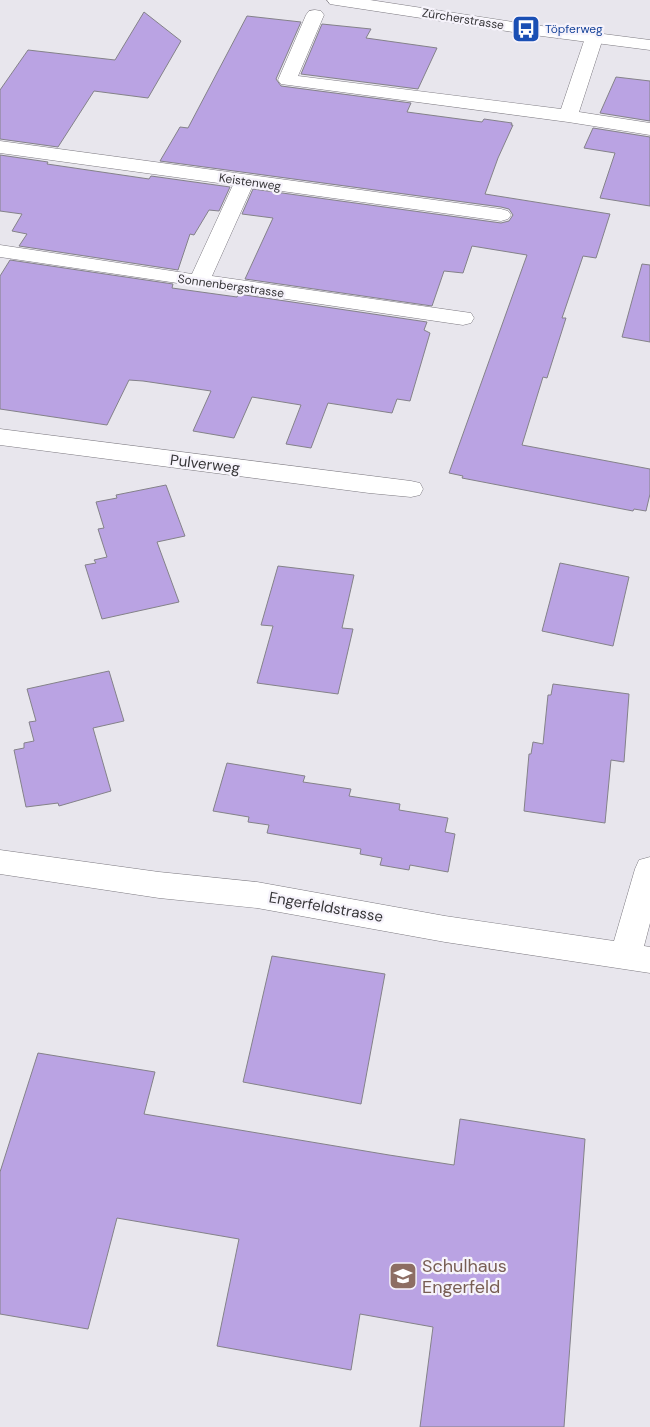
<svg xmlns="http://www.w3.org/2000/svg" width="650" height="1427" font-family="'DM Sans',sans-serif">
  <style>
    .building { fill: #baa3e3; stroke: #848289 }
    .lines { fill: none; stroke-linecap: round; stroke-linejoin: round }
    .minor-casing { stroke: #7d7a81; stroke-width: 1 }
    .major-casing { stroke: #7d7a81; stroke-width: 1 }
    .minor { fill: #fff; fill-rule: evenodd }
    .major { fill: #fff; fill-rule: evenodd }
    .labels { text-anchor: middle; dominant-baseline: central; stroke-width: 4.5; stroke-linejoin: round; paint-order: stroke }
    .far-street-label { font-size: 12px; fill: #373639; stroke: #f6f3fb }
    .far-transit-label { font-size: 12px; fill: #164399; stroke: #f6f3fb; text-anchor: start }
    .street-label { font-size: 15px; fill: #373639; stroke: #f6f3fb }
    .near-education-label { font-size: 18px; fill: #785e54; stroke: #f6f3fb; text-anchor: start }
  </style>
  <rect width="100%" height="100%" fill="#e8e6ed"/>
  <g class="building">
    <polygon points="144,12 181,41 148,98 94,91 58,147 0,139 0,90 28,50 115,60"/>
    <polygon points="247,16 301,22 276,79 281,86 411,103 407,112 482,122 484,119 512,123 511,125 513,125 498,158 485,194 610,214 596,258 583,256 562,318 566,318 547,378 543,377 522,445 650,469 650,494 646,511 634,509 633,511 462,478 463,476 449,473 527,255 472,246 463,273 444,271 432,306 245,279 273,218 242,214 253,189 501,223 509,221 513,215 509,209 501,207 160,161 180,127 188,128"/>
    <polygon points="322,24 371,29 366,38 437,48 418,89 301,74"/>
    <polygon points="616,77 650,81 650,121 600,113"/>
    <polygon points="593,128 650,137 650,206 600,198 615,153 584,148"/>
    <polygon points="0,155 48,162 47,164 149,179 151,176 230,187 219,211 209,210 194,235 190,234 178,270 19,246 27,234 12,231 22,214 0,211"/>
    <polygon points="10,260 173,284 172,288 237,297 238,294 427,322 424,330 430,333 410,401 397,399 392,413 328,403 311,448 286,444 301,405 252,397 234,438 193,431 211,391 143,381 129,380 107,425 0,409 0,276"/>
    <polygon points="642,264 650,265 650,342 622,337"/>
    <polygon points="166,485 185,536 157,542 179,602 102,619 85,565 96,563 94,560 107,557 98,529 104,528 96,502 117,498 116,495"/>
    <polygon points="560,563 629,577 613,646 542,631"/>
    <polygon points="278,566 354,575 342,628 353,629 338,694 257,683 273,626 261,625"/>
    <polygon points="109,671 124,721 93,728 111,791 59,806 58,803 26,807 14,750 24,748 24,743 34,741 29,722 36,721 27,689"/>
    <polygon points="553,684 629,694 624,762 611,760 605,823 524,811 529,754 531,754 533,742 543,744 548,695 551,695"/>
    <polygon points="227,763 305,776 303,782 351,789 349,796 400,804 399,810 448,818 445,832 455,834 448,872 410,865 409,870 380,865 382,858 360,854 361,849 267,833 269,825 248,822 249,817 213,811"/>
    <polygon points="272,956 385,974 361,1104 243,1082"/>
    <polygon points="38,1053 155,1072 144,1114 389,1155 454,1165 460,1119 585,1139 564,1427 420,1427 433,1327 360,1314 351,1370 217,1346 239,1239 117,1218 88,1329 0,1314 0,1172"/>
  </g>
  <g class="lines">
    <defs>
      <g id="minor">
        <polygon points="315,10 321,11 324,15 298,76 561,109 585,38 588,34 594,33 600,34 603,38 579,112 650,123 650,135 568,122 281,84 278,80 306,15 309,11"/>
        <polygon points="0,141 501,209 508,211 511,215 508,219 501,221 252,187 212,276 471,313 474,318 471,323 463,325 0,257 0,245 192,274 233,185 0,153"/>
        <polygon points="0,429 411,481 420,483 423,489 420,495 411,497 369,493 0,445"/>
        <polygon points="0,850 159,872 257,882 445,916 614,941 635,869 639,860 650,857 650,923 644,946 650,947 650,973 445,942 257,908 159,898 0,874"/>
      </g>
      <polygon id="major" points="327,0 370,0 526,24 650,40 650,50 526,34 336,5 330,4"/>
    </defs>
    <use href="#minor" class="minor-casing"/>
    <use href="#major" class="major-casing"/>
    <use href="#minor" class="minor"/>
    <use href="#major" class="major"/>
  </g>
  <defs>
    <symbol id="bus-square" viewBox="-11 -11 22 22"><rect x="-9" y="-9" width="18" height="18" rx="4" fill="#1a4fb4" stroke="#f6f3fb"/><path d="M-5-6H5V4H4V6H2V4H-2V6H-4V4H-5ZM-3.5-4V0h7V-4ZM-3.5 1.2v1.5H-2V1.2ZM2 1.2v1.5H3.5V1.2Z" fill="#fff"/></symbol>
    <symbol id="school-square" viewBox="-11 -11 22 22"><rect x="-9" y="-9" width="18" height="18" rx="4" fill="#8d6e63" stroke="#f6f3fb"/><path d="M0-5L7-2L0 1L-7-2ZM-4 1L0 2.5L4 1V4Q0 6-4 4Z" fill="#fff"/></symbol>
  </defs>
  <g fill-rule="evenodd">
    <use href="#bus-square" x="510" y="13" width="32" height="32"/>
    <use href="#school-square" x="387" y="1260" width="32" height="32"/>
  </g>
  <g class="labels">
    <g class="far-street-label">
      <text transform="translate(463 19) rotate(9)">Zürcherstrasse</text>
      <text transform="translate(250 182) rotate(8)">Keistenweg</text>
      <text transform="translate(231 286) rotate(8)">Sonnenbergstrasse</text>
    </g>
    <g class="far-transit-label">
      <text x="545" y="29">Töpferweg</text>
    </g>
    <g class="street-label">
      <text transform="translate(205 464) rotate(7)">Pulverweg</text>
      <text transform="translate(326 907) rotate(10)">Engerfeldstrasse</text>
    </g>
    <g class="near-education-label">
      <text x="422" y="1266">Schulhaus<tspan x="422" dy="21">Engerfeld</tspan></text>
    </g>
  </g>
</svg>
